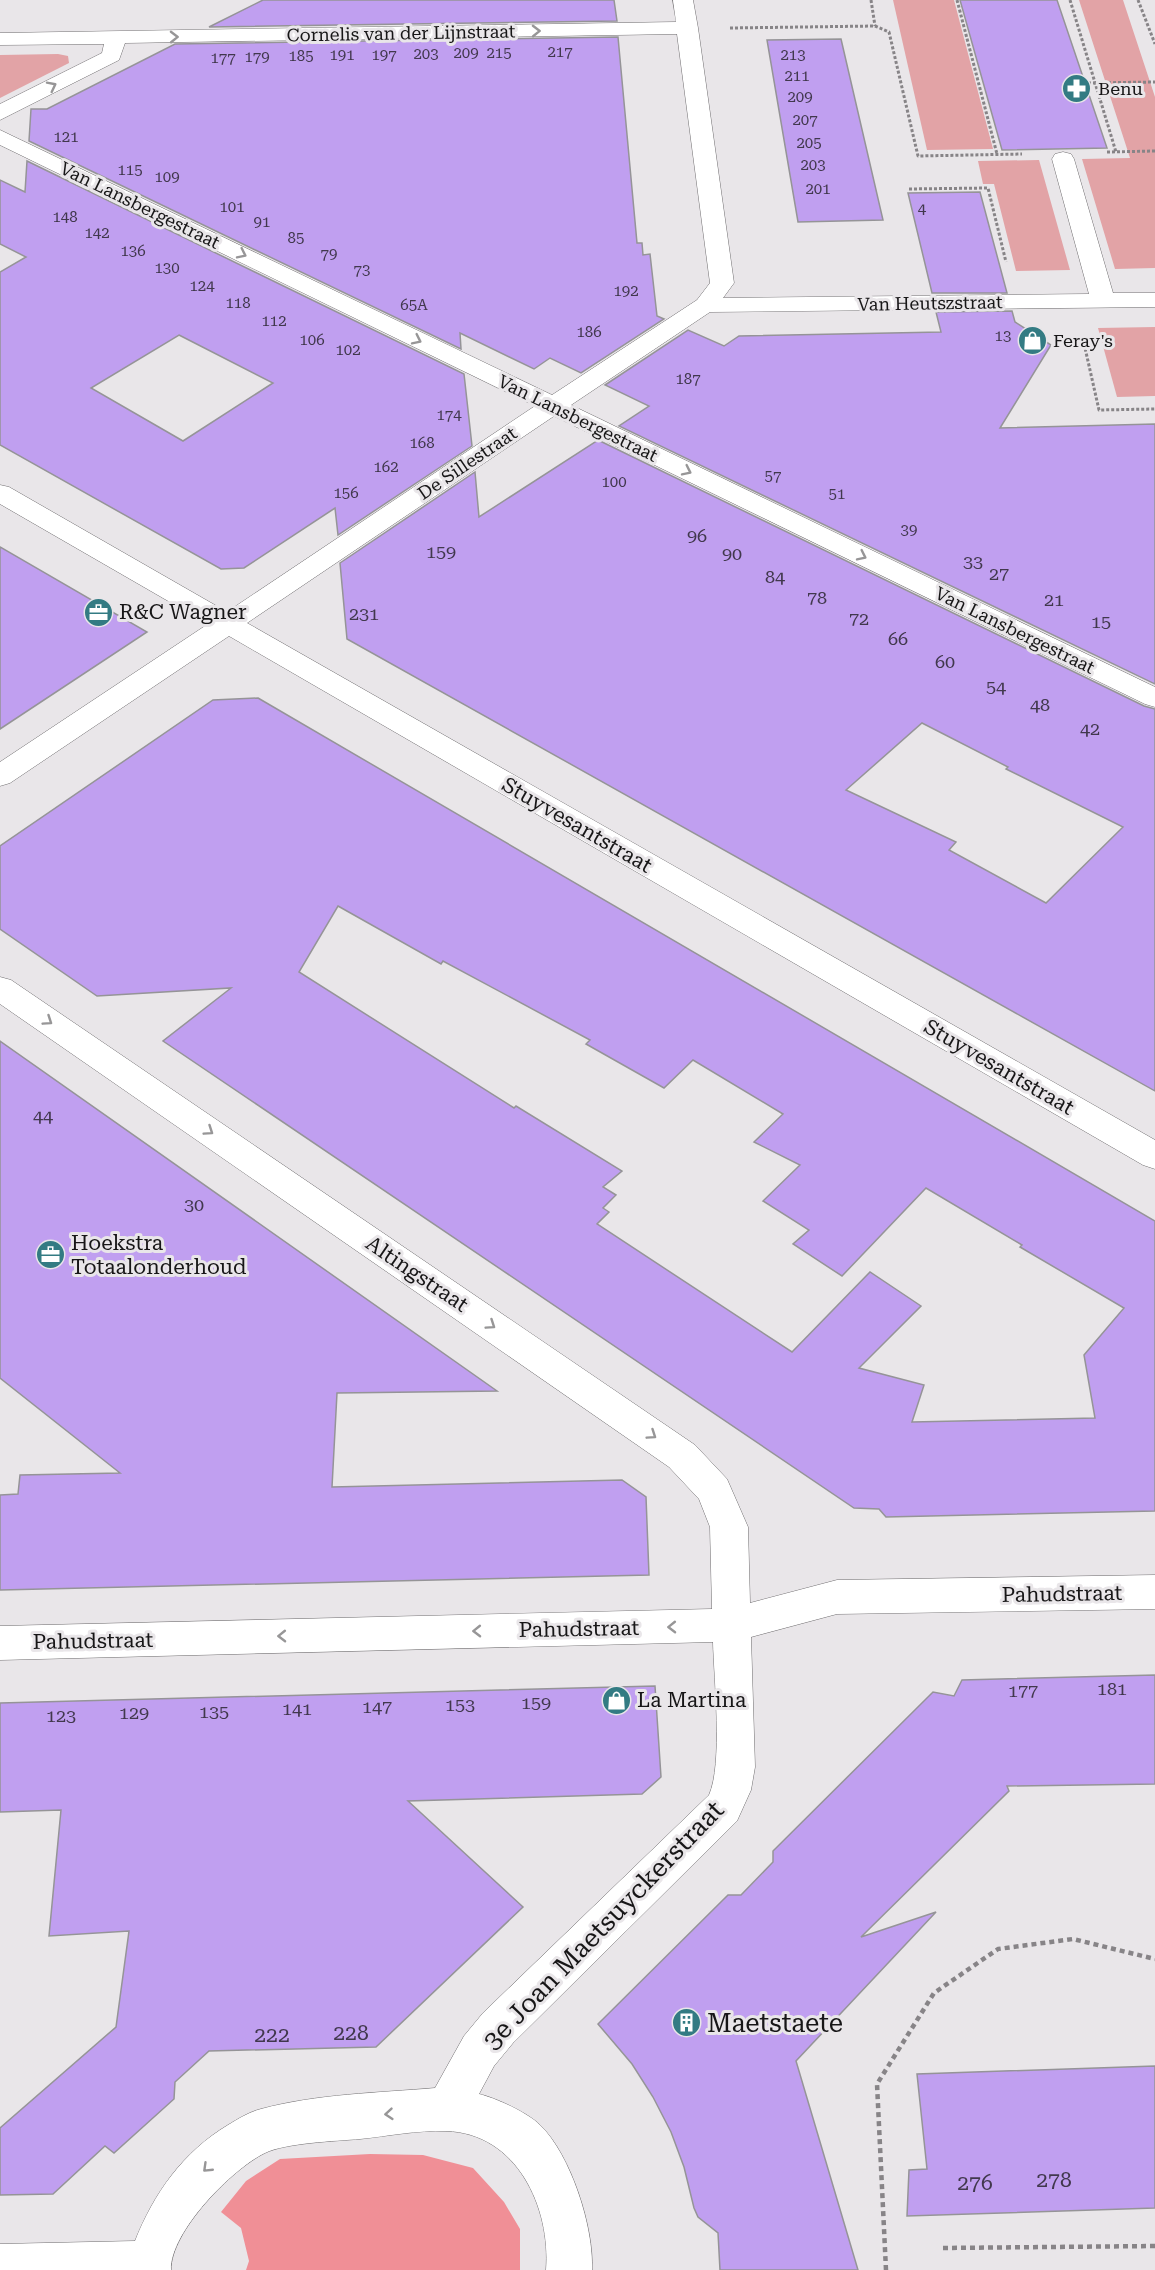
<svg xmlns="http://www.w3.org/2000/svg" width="1155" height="2270" font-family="'Roboto Serif',serif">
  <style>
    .green { fill: #e2a3a6 }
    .forest { fill: #f08f96 }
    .building { fill: #c09ff0; stroke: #959497; stroke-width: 1.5; fill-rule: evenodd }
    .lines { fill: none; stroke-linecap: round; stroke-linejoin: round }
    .minor-casing { stroke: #706e70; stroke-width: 1 }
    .path-far1 { stroke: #878487; stroke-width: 3; stroke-dasharray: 3 2; stroke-linecap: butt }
    .path { stroke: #878487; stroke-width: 4.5; stroke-dasharray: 5 4; stroke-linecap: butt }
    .minor { fill: #fff; fill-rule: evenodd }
    .oneway { stroke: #979697 }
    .labels { text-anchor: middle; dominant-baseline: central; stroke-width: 6; stroke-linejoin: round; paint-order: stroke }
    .far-number-label { font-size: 15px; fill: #41384d }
    .far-street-label { font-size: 18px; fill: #171617; stroke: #e9e6e9 }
    .far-poi-label { font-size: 18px; fill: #171617; stroke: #e9e6e9; text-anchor: start }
    .number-label { font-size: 18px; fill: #41384d }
    .poi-label { font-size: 21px; fill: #171617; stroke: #e9e6e9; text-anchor: start }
    .street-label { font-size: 21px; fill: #171617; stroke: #e9e6e9 }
    .near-number-label { font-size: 21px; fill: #41384d }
    .near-street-label { font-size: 26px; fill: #171617; stroke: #e9e6e9 }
    .near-poi-label { font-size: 26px; fill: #171617; stroke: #e9e6e9; text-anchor: start }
  </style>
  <rect width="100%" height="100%" fill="#e9e6e9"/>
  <g class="green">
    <polygon points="893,0 954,0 993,149 927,150"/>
    <polygon points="1079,0 1123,0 1155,97 1155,268 1115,269 1082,159 1130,158"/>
    <polygon points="58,54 68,56 69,63 0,98 0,55"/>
    <polygon points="1039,160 1070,270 1016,271 994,184 983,184 978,161"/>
    <polygon points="1155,327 1155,396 1117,397 1098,328"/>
  </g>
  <polygon class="forest" points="370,2154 423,2155 473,2168 504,2202 520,2229 520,2270 246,2270 249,2261 241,2228 221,2212 246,2181 280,2159"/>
  <g class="building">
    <polygon points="263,0 614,0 617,21 209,27"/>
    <polygon points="960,0 1057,0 1107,148 1002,150"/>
    <polygon points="618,37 637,243 642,243 643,255 650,254 657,316 664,319 581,373 550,358 534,369 460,333 461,349 29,141 31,109 47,109 175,44"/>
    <polygon points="841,39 883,220 798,222 767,40"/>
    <path d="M27,161L464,374L472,446L338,535L335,508L244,568L221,569L0,445V272L26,257L0,244V180L25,192ZM179,335L273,383L183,441L91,388Z"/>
    <polygon points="980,192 1007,293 932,293 908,193"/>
    <polygon points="1012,311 1015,322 1051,345 1000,428 1155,424 1155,684 619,426 649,406 605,385 688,330 724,346 739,336 941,332 936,312"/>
    <path d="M598,440L1144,706L1155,709V1091L347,639L340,563L475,472L479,517ZM922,723L1008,767L1006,769L1123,827L1046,903L949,850L956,842L846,790Z"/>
    <polygon points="0,547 147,632 0,729"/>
    <path d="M258,698L1155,1221V1511L886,1517L879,1509L854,1508L163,1041L231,988L97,996L0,929V846L213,700ZM338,906L441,964L443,961L590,1040L586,1044L664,1088L693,1060L783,1114L754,1142L800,1165L763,1201L809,1230L793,1244L842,1276L926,1188L1022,1245L1020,1247L1124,1308L1084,1355L1095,1418L912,1422L924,1385L859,1368L921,1306L870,1272L792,1352L597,1224L609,1212L603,1208L616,1195L603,1187L622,1171L516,1106L514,1108L299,972Z"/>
    <polygon points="0,1041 497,1391 337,1393 332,1487 622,1480 646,1497 649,1575 0,1590 0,1495 18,1494 20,1475 120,1473 0,1378"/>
    <polygon points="1155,1675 1155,1784 1007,1786 1009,1791 861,1937 936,1912 796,2061 858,2270 720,2270 718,2233 698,2217 694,2208 684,2167 671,2132 653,2097 632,2064 598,2024 728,1895 741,1895 773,1862 773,1851 933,1692 954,1696 962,1680"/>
    <polygon points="655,1686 661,1777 642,1794 408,1801 523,1907 376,2047 209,2051 175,2082 174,2099 114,2153 105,2146 53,2194 0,2195 0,2128 116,2027 129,1931 49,1936 61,1810 0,1812 0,1703"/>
    <polygon points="1155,2066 1155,2208 907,2216 909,2170 927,2169 917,2074"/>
  </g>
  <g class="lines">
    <defs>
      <g id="minor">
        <polygon points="673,0 693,0 698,28 734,283 723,298 1089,294 1052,159 1055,154 1063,152 1071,154 1074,159 1113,293 1155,293 1155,307 710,312 571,405 1155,687 1155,707 1145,704 554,416 247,623 1155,1140 1155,1169 1143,1165 229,636 10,783 0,786 0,762 208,624 0,504 0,485 9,487 227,612 535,406 0,145 0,130 552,395 697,300 710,283 677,34 125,43 119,60 0,120 0,104 102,53 104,44 0,45 0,33 676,22"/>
        <path d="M0,977L11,980L695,1445L727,1479L748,1527L750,1603L837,1580L1155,1575V1609L837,1614L751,1637L755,1767L751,1790L737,1821L513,2043L494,2066L479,2094C496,2098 528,2113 540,2125C571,2155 594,2228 592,2270H546C551,2208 517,2133 446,2131C418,2130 388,2136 360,2139C336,2141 285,2143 265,2153C232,2169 170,2232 171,2270H0V2244L135,2241C154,2193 183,2152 228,2125C238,2119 249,2112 261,2109C317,2094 377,2093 435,2088L464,2036L483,2013L709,1795C723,1764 714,1679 713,1642L0,1660V1626L712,1609L710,1527L699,1499L669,1467L0,1004Z"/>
      </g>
    </defs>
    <use href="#minor" class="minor-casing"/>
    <g class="path-far1">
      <polyline points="871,0 875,26"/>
      <polyline points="957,0 997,154"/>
      <polyline points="1070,0 1116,152"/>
      <polyline points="1138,0 1155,44"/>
      <polyline points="730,28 875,26 889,32 918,156 1022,154"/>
      <polyline points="1088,83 1155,82"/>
      <polyline points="1107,152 1155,151"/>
      <polyline points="909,189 988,188 1006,262"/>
      <polyline points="1083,339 1099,410 1155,409"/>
    </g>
    <g class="path">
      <polyline points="943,2248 1155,2246"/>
      <polyline points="886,2270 877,2084 934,1993 998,1949 1073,1939 1155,1959"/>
    </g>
    <use href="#minor" class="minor"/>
  </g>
  <defs><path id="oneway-chevron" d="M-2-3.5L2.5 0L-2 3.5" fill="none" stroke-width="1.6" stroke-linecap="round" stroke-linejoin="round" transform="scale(1.5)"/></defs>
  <g class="oneway">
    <use href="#oneway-chevron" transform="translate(536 31) rotate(-1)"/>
    <use href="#oneway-chevron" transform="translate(174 37) rotate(-1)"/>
    <use href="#oneway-chevron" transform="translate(52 86) rotate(-27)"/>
    <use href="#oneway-chevron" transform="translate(242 254) rotate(26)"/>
    <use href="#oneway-chevron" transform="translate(417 340) rotate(26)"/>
    <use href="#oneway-chevron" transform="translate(687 471) rotate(26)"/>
    <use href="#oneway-chevron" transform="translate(862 556) rotate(26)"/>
    <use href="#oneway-chevron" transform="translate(48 1021) rotate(34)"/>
    <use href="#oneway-chevron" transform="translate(209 1131) rotate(34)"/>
    <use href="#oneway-chevron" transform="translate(491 1325) rotate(34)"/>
    <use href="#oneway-chevron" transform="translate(652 1435) rotate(34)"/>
    <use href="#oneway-chevron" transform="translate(672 1627) rotate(179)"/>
    <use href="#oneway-chevron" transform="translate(477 1631) rotate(179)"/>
    <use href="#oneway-chevron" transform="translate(282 1636) rotate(179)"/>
    <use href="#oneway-chevron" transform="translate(389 2114) rotate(175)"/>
    <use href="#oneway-chevron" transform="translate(207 2168) rotate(136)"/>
  </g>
  <defs>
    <symbol id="pharmacy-disc" viewBox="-11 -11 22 22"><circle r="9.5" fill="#337b83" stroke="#e9e6e9"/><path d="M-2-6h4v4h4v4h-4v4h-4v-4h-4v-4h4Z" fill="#fff"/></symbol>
    <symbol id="shop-disc" viewBox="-11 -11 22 22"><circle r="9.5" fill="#337b83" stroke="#e9e6e9"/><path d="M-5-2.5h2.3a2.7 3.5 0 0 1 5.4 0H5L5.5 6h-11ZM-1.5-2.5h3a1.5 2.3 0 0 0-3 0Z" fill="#fff"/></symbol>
    <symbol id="office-disc" viewBox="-11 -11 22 22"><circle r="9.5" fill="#337b83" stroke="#e9e6e9"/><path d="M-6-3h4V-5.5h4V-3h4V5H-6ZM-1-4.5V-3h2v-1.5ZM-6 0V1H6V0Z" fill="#fff"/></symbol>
    <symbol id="building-disc" viewBox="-11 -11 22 22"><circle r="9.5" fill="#337b83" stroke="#e9e6e9"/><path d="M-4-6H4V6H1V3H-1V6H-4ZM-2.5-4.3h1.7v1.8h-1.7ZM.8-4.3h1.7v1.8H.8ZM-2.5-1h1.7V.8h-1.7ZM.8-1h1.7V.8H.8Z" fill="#fff"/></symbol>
  </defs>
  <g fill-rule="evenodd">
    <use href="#pharmacy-disc" x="1060" y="72" width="33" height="33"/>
    <use href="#shop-disc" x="1016" y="324" width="33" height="33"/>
    <use href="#office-disc" x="82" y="596" width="33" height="33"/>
    <use href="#office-disc" x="34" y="1238" width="33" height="33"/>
    <use href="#shop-disc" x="600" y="1684" width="33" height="33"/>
    <use href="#building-disc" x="670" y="2006" width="33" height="33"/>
  </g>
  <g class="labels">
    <g class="far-number-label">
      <text x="560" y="52">217</text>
      <text x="466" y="53">209</text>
      <text x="499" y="53">215</text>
      <text x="426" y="54">203</text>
      <text x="342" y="55">191</text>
      <text x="384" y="55">197</text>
      <text x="793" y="55">213</text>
      <text x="301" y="56">185</text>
      <text x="257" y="57">179</text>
      <text x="223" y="58">177</text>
      <text x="797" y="76">211</text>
      <text x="800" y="97">209</text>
      <text x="805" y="120">207</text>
      <text x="66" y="137">121</text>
      <text x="809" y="143">205</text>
      <text x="813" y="165">203</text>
      <text x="130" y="170">115</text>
      <text x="167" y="177">109</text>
      <text x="818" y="189">201</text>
      <text x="232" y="207">101</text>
      <text x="922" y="209">4</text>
      <text x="65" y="217">148</text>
      <text x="262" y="222">91</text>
      <text x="97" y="233">142</text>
      <text x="296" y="238">85</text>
      <text x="133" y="251">136</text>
      <text x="329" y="254">79</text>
      <text x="167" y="268">130</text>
      <text x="362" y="270">73</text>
      <text x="202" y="286">124</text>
      <text x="626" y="291">192</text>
      <text x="238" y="303">118</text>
      <text x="414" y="305">65A</text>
      <text x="274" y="321">112</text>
      <text x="589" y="332">186</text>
      <text x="1003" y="336">13</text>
      <text x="312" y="340">106</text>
      <text x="348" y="350">102</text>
      <text x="688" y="379">187</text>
      <text x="449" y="415">174</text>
      <text x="422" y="443">168</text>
      <text x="386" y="467">162</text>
      <text x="773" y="476">57</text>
      <text x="614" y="482">100</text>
      <text x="346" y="493">156</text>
      <text x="837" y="494">51</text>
      <text x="909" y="530">39</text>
    </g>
    <g class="far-street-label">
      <text transform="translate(401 33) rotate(-1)">Cornelis van der Lijnstraat</text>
      <text transform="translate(140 205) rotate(26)">Van Lansbergestraat</text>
      <text transform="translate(930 303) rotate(-1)">Van Heutszstraat</text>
      <text transform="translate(578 418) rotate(26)">Van Lansbergestraat</text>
      <text transform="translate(467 463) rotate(-34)">De Sillestraat</text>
      <text transform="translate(1015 630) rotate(26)">Van Lansbergestraat</text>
    </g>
    <g class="far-poi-label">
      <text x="1098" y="88">Benu</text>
      <text x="1053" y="340">Feray's</text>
    </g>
    <g class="number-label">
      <text x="697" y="535">96</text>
      <text x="441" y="551">159</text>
      <text x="732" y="553">90</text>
      <text x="973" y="561">33</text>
      <text x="999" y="573">27</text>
      <text x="775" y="576">84</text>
      <text x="817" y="597">78</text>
      <text x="1054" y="599">21</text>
      <text x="364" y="613">231</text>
      <text x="859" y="618">72</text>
      <text x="1101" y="621">15</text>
      <text x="898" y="638">66</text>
      <text x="945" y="661">60</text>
      <text x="996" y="686">54</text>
      <text x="1040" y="704">48</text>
      <text x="1090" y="728">42</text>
      <text x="43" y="1115">44</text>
      <text x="194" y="1204">30</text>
      <text x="1112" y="1688">181</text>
      <text x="1023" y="1690">177</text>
      <text x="536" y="1702">159</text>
      <text x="460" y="1704">153</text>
      <text x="377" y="1706">147</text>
      <text x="297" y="1708">141</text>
      <text x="214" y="1711">135</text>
      <text x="134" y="1712">129</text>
      <text x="61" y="1715">123</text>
    </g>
    <g class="poi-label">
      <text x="119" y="612">R&amp;C Wagner</text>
      <text x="71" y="1243">Hoekstra<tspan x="71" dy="24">Totaalonderhoud</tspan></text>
      <text x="637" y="1700">La Martina</text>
    </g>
    <g class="street-label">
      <text transform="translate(577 825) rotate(30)">Stuyvesantstraat</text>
      <text transform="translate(999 1067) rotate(30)">Stuyvesantstraat</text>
      <text transform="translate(417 1274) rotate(34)">Altingstraat</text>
      <text transform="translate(1062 1594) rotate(-1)">Pahudstraat</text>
      <text transform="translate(579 1629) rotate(-1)">Pahudstraat</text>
      <text transform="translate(93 1641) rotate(-1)">Pahudstraat</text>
    </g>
    <g class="near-number-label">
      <text x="351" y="2033">228</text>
      <text x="272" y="2035">222</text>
      <text x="1054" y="2180">278</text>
      <text x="975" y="2183">276</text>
    </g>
    <g class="near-street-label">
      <text transform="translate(603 1925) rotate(-46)">3e Joan Maetsuyckerstraat</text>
    </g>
    <g class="near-poi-label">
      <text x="707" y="2023">Maetstaete</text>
    </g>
  </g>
</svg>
